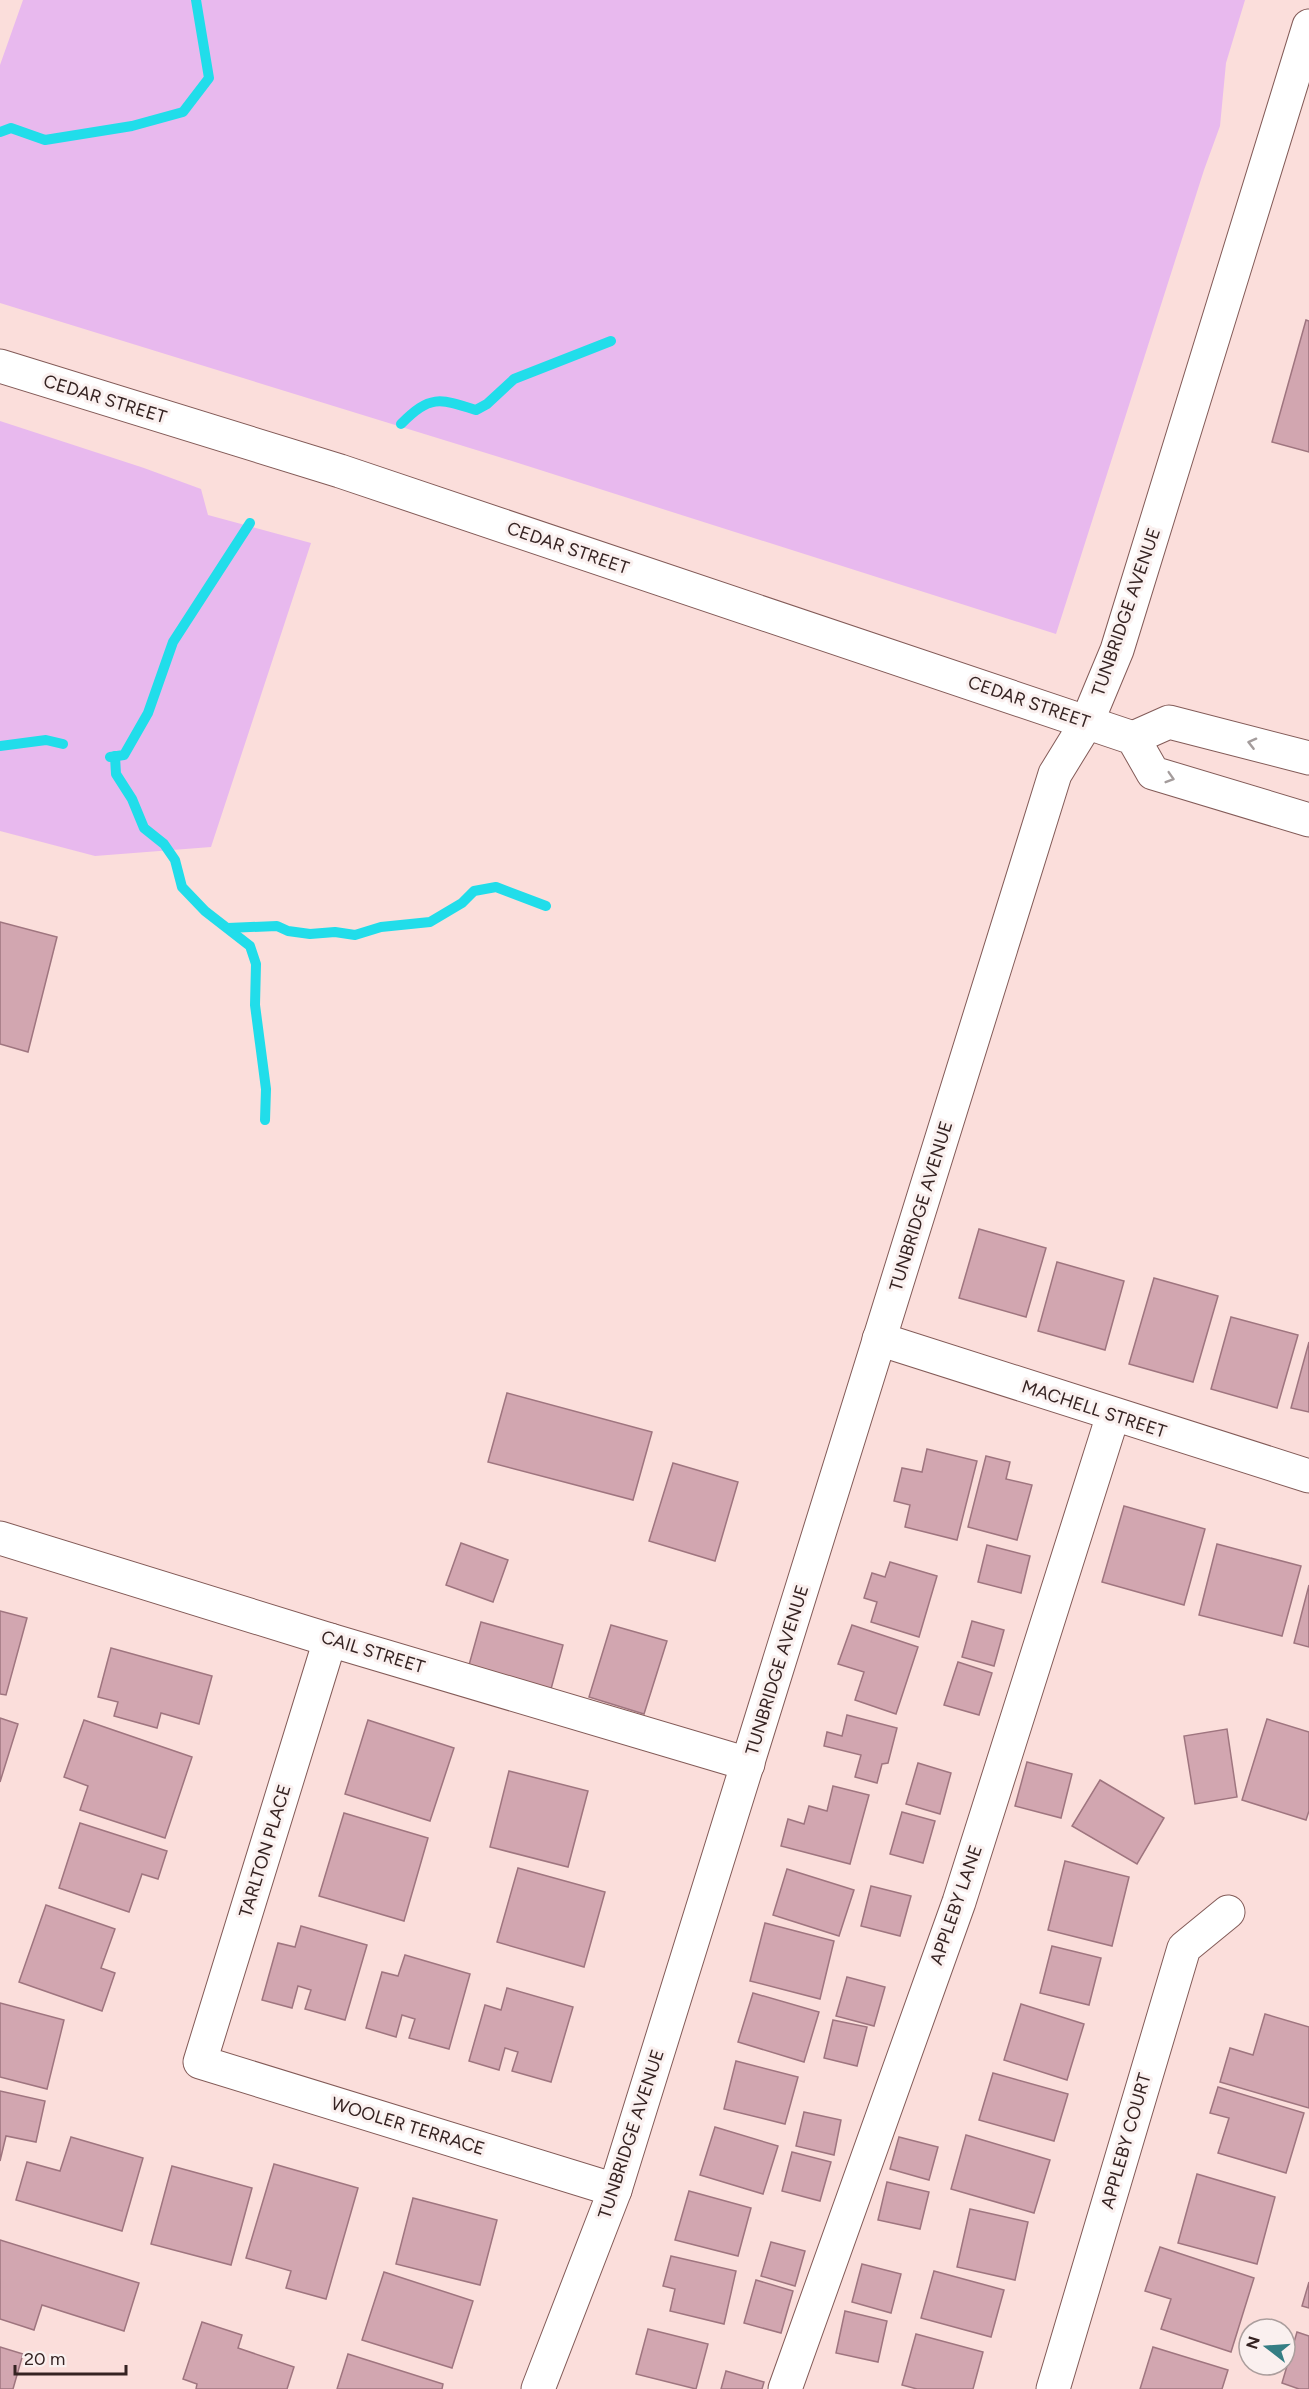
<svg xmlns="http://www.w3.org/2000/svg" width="1309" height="2389" font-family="Figtree,sans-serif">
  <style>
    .green { fill: #e8b9ee }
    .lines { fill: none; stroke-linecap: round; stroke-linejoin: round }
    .stream { stroke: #21ddea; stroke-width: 10 }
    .building { fill: #d2a6b0; stroke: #9f757f; stroke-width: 1.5 }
    .minor-casing { stroke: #835b58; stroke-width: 35 }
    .secondary-casing { stroke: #835b58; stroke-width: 35 }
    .minor { stroke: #fff; stroke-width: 33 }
    .secondary { stroke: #fff; stroke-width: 33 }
    .oneway { stroke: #a49c9c }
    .labels { text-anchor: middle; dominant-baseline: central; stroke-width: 6; stroke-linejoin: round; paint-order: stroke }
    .street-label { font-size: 18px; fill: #352322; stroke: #faf0ef }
  </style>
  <rect width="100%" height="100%" fill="#fbdedb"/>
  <g class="green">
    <polygon points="23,0 1245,0 1226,63 1220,126 1204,170 1056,634 499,457 0,303 0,65"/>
    <polygon points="0,421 144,468 201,489 208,515 311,543 211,847 95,856 0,831"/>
  </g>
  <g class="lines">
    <g class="stream">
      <polyline points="0,132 11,128 45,140 132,126 183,112 209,78 196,0"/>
      <path d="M401,424C430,395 439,398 476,410L487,404L514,379L611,341"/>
      <polyline points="0,746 46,740 63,744"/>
      <polyline points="115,756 116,774 132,799 144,828 164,844 175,860 182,887 205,911 250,946 256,964 255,1005 266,1089 265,1120"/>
      <polyline points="110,757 124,755 148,713 173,642 250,523"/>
      <polyline points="228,928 277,926 288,931 310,934 335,932 355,935 381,927 430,922 462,903 474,891 496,887 546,906"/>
    </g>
  </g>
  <g class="building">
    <polygon points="1306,320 1309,321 1309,452 1272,442"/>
    <polygon points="0,922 57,937 28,1052 0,1044"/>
    <polygon points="979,1229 1046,1248 1026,1317 959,1298"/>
    <polygon points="1057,1262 1124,1281 1105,1350 1038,1331"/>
    <polygon points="1154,1278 1218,1296 1193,1382 1129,1364"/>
    <polygon points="1231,1317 1298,1335 1277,1408 1211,1389"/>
    <polygon points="1309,1342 1309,1412 1291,1408"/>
    <polygon points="507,1393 652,1432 633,1500 488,1462"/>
    <polygon points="927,1449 977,1461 957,1540 905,1527 910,1505 894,1501 902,1468 922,1472"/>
    <polygon points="986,1456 1010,1462 1006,1479 1032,1485 1017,1540 968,1527"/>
    <polygon points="673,1463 738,1482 715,1561 649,1541"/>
    <polygon points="1124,1506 1205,1529 1184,1605 1102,1582"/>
    <polygon points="461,1543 508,1560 493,1602 446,1585"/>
    <polygon points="1217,1544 1301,1566 1282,1636 1199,1615"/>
    <polygon points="987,1545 1030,1556 1021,1593 978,1582"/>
    <polygon points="890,1562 937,1576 919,1637 871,1622 877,1602 864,1598 872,1573 885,1577"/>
    <polygon points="1309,1585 1309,1647 1294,1643"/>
    <polygon points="0,1611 27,1618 6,1695 0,1694"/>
    <polygon points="972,1621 1004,1630 994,1666 962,1657"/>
    <polygon points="481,1622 563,1645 551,1689 469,1665"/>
    <polygon points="611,1625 667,1641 644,1714 589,1697"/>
    <polygon points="852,1625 918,1647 896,1714 855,1700 864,1672 838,1664"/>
    <polygon points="111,1648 212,1676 199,1724 161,1713 157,1728 114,1716 118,1702 98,1697"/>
    <polygon points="958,1662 992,1673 979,1715 944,1705"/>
    <polygon points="847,1715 897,1728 888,1763 882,1764 877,1783 855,1777 861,1755 824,1746 827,1732 842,1736"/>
    <polygon points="0,1718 18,1724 0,1782"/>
    <polygon points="1267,1719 1309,1732 1309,1811 1306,1820 1242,1800"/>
    <polygon points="84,1720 192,1757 165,1838 80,1810 88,1786 64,1777"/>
    <polygon points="368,1720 454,1748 430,1821 345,1794"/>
    <polygon points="1227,1729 1237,1797 1195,1804 1184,1736"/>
    <polygon points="1027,1762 1072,1774 1061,1818 1015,1806"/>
    <polygon points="918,1763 951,1773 940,1814 906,1804"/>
    <polygon points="509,1771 588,1791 568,1867 490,1847"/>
    <polygon points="1100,1780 1164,1818 1137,1864 1072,1826"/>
    <polygon points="833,1786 869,1795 850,1864 781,1846 788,1819 804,1824 809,1806 827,1811"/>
    <polygon points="902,1812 935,1821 923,1863 890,1854"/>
    <polygon points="344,1813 428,1838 404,1921 319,1896"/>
    <polygon points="80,1823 167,1851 158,1879 142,1874 129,1912 59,1888"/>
    <polygon points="1065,1861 1129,1877 1112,1946 1048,1930"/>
    <polygon points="518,1868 605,1892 584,1967 497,1942"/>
    <polygon points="787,1869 854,1890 839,1936 773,1915"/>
    <polygon points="871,1886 911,1896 900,1936 861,1926"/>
    <polygon points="46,1905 115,1929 101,1968 115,1973 102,2011 19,1982"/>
    <polygon points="765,1923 834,1941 820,1999 750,1981"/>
    <polygon points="301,1926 367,1945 345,2020 305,2009 311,1990 298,1986 292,2008 262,2000 278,1943 295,1947"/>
    <polygon points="1052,1946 1101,1958 1089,2005 1040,1993"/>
    <polygon points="405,1955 470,1974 449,2049 409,2038 415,2019 402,2015 396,2037 366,2028 382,1972 398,1976"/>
    <polygon points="847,1977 885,1987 874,2026 836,2016"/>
    <polygon points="507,1988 573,2007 551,2082 512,2071 518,2052 505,2048 499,2070 469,2061 485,2005 501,2010"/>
    <polygon points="753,1993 819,2012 804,2062 738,2042"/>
    <polygon points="0,2003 64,2020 47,2089 0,2077"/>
    <polygon points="1021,2004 1084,2024 1067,2080 1004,2060"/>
    <polygon points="1265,2014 1309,2027 1309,2108 1220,2082 1230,2048 1253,2055"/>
    <polygon points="833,2020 867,2027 857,2066 824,2058"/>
    <polygon points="736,2061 798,2077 785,2124 724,2109"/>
    <polygon points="993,2073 1068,2094 1054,2141 979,2120"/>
    <polygon points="1218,2087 1304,2113 1286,2173 1218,2153 1229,2118 1210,2113"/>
    <polygon points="0,2091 45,2101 36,2142 6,2136 0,2161"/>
    <polygon points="804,2112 841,2120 834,2155 796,2146"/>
    <polygon points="715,2127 778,2146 763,2194 700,2175"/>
    <polygon points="966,2135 1050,2160 1034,2213 951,2189"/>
    <polygon points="71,2137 143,2158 122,2231 16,2200 27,2162 60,2171"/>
    <polygon points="899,2137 938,2147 929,2180 890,2169"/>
    <polygon points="792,2152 831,2162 820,2201 782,2191"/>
    <polygon points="274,2164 358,2188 326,2299 286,2288 291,2271 246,2258"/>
    <polygon points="172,2166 252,2188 231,2265 151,2244"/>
    <polygon points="1197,2174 1275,2197 1257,2264 1178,2243"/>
    <polygon points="887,2182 929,2192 920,2229 878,2220"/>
    <polygon points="689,2191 751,2208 738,2256 675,2240"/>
    <polygon points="413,2198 497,2220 480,2285 396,2264"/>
    <polygon points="970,2209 1028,2222 1015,2280 957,2267"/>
    <polygon points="0,2240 139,2283 124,2331 42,2305 34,2330 0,2319"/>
    <polygon points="771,2242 805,2251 795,2286 761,2276"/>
    <polygon points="1160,2247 1254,2278 1231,2352 1161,2329 1171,2299 1145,2291"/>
    <polygon points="671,2256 736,2271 724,2324 670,2311 675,2289 663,2286"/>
    <polygon points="862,2264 901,2274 891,2313 852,2302"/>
    <polygon points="934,2271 1004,2290 991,2337 921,2318"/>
    <polygon points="384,2272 473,2301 452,2368 362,2340"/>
    <polygon points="756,2280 793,2291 781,2333 744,2323"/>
    <polygon points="1309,2282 1309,2308 1302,2306"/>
    <polygon points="845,2311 887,2321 878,2362 836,2353"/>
    <polygon points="202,2322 242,2335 238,2348 294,2367 287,2389 196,2389 197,2384 183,2379"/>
    <polygon points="648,2329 708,2344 696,2389 636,2374"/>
    <polygon points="1297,2332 1309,2336 1309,2389 1299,2389 1282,2383"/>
    <polygon points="916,2334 983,2352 973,2389 917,2389 902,2385"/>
    <polygon points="0,2347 23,2354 13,2389 0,2389"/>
    <polygon points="1153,2347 1228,2370 1222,2389 1140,2389"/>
    <polygon points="348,2354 443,2384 442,2389 337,2389"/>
    <polygon points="726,2371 764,2382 762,2389 721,2389"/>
  </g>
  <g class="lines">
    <defs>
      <g id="minor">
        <polyline points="879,1339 1309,1476"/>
        <polyline points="0,1538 330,1640 748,1764"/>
        <polyline points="330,1640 200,2062 615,2190"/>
        <polyline points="538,2389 615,2190 1055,774 1087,722 1117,650 1309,26"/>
        <polyline points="785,2389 959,1902 1113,1415"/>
        <polyline points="1053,2389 1184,1948 1228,1912"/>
      </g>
      <g id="secondary">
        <polyline points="0,366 340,471 1133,738 1153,773 1309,820"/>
        <polyline points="1133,738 1169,722 1309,758"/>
      </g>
    </defs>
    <use href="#minor" class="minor-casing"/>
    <use href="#secondary" class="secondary-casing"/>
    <use href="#minor" class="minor"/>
    <use href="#secondary" class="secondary"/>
  </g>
  <defs><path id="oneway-chevron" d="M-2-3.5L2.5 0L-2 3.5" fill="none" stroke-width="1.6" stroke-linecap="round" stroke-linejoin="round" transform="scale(1.5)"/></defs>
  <g class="oneway">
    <use href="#oneway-chevron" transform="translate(1252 743) rotate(-166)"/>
    <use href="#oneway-chevron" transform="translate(1170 778) rotate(17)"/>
  </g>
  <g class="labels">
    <g class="street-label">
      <text transform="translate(105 399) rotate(17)">CEDAR STREET</text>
      <text transform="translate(568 548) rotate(19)">CEDAR STREET</text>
      <text transform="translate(1126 612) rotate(-71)">TUNBRIDGE AVENUE</text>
      <text transform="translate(1029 702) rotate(19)">CEDAR STREET</text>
      <text transform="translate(921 1206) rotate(-73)">TUNBRIDGE AVENUE</text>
      <text transform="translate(1094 1409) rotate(18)">MACHELL STREET</text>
      <text transform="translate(373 1652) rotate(17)">CAIL STREET</text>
      <text transform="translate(777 1670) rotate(-73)">TUNBRIDGE AVENUE</text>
      <text transform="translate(265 1851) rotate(-73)">TARLTON PLACE</text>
      <text transform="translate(956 1905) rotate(-71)">APPLEBY LANE</text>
      <text transform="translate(408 2126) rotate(17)">WOOLER TERRACE</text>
      <text transform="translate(631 2134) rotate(-72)">TUNBRIDGE AVENUE</text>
      <text transform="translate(1126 2141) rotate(-74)">APPLEBY COURT</text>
    </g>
  </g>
  <g transform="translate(1267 2347) rotate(287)"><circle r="28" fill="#faf0ef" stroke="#ab9e9d" stroke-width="1.5"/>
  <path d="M0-4.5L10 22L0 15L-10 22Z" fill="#357e84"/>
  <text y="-9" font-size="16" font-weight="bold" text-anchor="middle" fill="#352322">N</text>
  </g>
  <path d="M15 2365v9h111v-9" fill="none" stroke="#352322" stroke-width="3"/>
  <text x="24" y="2365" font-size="18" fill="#352322" stroke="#faf0ef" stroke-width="4.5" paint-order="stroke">20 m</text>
</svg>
